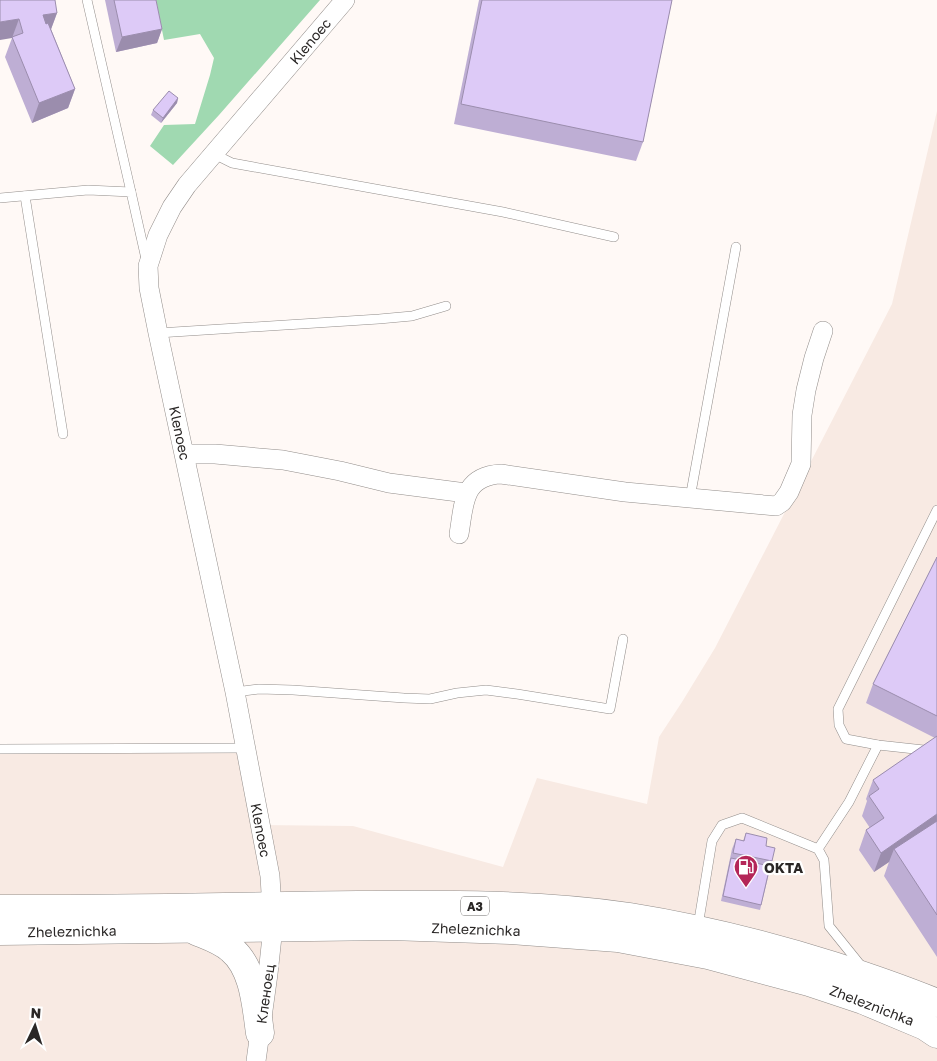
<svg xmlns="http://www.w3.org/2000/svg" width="937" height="1061" font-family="'Golos Text',sans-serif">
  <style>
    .built { fill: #f8eae3 }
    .forest { fill: #a0d9b1 }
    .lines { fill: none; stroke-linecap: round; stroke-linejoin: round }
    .lane-casing { stroke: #928d8a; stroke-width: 10 }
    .street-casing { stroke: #928d8a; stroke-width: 20 }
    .primary-casing { stroke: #928d8a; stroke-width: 29 }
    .lane { stroke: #fff; stroke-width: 9 }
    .street { stroke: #fff; stroke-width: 19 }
    .primary { stroke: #fff; stroke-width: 28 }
    .wall { fill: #beaed4 }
    .shaded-wall { fill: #9b8dad }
    .building { fill: #ddcaf7; stroke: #9b8dad }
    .labels { text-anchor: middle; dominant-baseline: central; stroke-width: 4.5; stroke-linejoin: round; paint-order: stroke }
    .shield { fill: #fff; stroke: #6a6867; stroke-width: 1 }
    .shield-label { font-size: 12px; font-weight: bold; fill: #2a2726 }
    .street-label { font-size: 14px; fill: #2a2726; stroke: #fff }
    .poi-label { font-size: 14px; font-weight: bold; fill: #2a2726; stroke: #fff; text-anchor: start }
  </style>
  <rect width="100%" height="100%" fill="#fff9f6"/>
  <polygon class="built" points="937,111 937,1061 0,1061 0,744 246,748 260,825 353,826 503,867 537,778 647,804 659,737 682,702 715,648 892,304"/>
  <polygon class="forest" points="156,0 320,0 219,115 173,165 150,146 164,125 195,124 210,75 214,58 200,34 164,40"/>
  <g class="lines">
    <defs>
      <g id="lane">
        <polyline points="87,0 131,192"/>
        <polyline points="214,154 232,163 503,212 614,237"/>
        <polyline points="25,196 63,434"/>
        <polyline points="0,198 88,190 131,192 146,259"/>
        <polyline points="158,333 379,319 412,316 446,306"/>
        <polyline points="690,498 736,247"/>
        <polyline points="937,510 838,709 839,725 846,739 878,745 933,751 937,753"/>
        <polyline points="235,692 259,689 293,690 404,698 430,699 457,693 486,690 517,694 610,709 623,639"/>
        <polyline points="0,749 246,748"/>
        <polyline points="818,849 849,802 878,745"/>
        <polyline points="698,926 712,841 722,825 742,818 818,849 824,860 829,926 862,967"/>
      </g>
      <g id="street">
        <polyline points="185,454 215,454 283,460 340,471 389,483 466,493"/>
        <path d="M459,534C464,505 462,476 501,474L625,492L776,506L782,502L789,492L801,464L802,415L806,390L814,358L823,331"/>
        <polyline points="256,1061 268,974 273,927 270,876 235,692 158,333 149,288 148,266 158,235 172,207 187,185 345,0"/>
      </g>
      <g id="primary">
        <path d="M0,909C119,910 239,906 358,905C448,904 541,904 630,917C699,928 767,945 834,966C868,977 903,989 937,1003"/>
        <polyline points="0,931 390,926 511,930 618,938 708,955 809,982 863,1000 925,1026 937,1034"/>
        <path d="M196,931C208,936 221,940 231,949C254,968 256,1005 260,1033"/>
      </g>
    </defs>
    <use href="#lane" class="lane-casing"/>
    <use href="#street" class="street-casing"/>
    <use href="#primary" class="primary-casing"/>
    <use href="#lane" class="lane"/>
    <use href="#street" class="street"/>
    <use href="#primary" class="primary"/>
  </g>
  <g class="wall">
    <polygon points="0,0 57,13 51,29 75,89 68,108 32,123 5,57 12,38"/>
    <polygon points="105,0 156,0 162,29 157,43 116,52"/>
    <polygon points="479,0 672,0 643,142 636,161 454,124"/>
    <polygon points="178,98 177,103 161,123 151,115 153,110"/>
    <polygon points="937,557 937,957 884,876 889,862 874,872 859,850 866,830 870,828 862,816 867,801 866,799 873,780 935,738 866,703 873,684"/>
    <polygon points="746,833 766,846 772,861 760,910 721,901 732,849 736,839 743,841"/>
  </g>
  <g class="shaded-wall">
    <polygon points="57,13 50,32 36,34 43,15"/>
    <polygon points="19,19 12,38 0,40 0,22"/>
    <polygon points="162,29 157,43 116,52 122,37"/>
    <polygon points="75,89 68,108 32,123 39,103"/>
    <polygon points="178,98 177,103 161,123 163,118"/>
    <polygon points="937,814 937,829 894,849 889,862 874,872 881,853"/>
  </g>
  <g class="building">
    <polygon points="0,0 55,0 57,13 43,15 46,24 48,23 75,89 39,103 12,37 23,33 19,19 0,22"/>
    <polygon points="114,0 156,0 162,29 122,37"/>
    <polygon points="482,0 672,0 643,142 461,104"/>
    <polygon points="169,91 178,98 163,118 153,110"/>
    <polygon points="937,557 937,716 873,684"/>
    <polygon points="937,736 937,814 881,853 866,830 884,818 869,796 879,789 873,780"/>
    <polygon points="937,821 937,915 894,849"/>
    <polygon points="746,833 767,838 766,846 775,848 772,861 733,853 736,839 744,841"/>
    <polygon points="731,858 770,866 761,905 723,896"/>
  </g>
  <defs>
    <symbol id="fuel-pin" viewBox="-11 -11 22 30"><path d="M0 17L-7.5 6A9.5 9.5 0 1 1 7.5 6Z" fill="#b42658" stroke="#fff"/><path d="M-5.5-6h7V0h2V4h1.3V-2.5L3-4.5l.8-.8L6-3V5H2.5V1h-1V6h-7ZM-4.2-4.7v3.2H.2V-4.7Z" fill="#fff"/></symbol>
  </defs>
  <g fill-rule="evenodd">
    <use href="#fuel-pin" x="732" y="853" width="28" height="38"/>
  </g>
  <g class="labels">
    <rect class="shield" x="461" y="896.5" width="28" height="19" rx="4"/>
    <g class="shield-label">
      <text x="475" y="906">A3</text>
    </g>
    <g class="street-label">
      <text transform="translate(310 41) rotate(-50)">Klenoec</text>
      <text transform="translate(180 433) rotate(78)">Klenoec</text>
      <text transform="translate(261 830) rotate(79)">Klenoec</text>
      <text transform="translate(476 929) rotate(2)">Zheleznichka</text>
      <text transform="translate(72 931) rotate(-1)">Zheleznichka</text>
      <text transform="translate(265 994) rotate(-82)">Кленоец</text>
      <text transform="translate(872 1005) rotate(21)">Zheleznichka</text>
    </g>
    <g class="poi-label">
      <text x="764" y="867">OKTA</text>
    </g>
  </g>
  <g transform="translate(35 1026) rotate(4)" stroke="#ffffff" stroke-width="4" paint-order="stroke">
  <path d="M0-4L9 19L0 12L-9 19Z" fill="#2a2726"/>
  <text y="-8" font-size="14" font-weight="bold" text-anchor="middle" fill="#2a2726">N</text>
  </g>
</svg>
